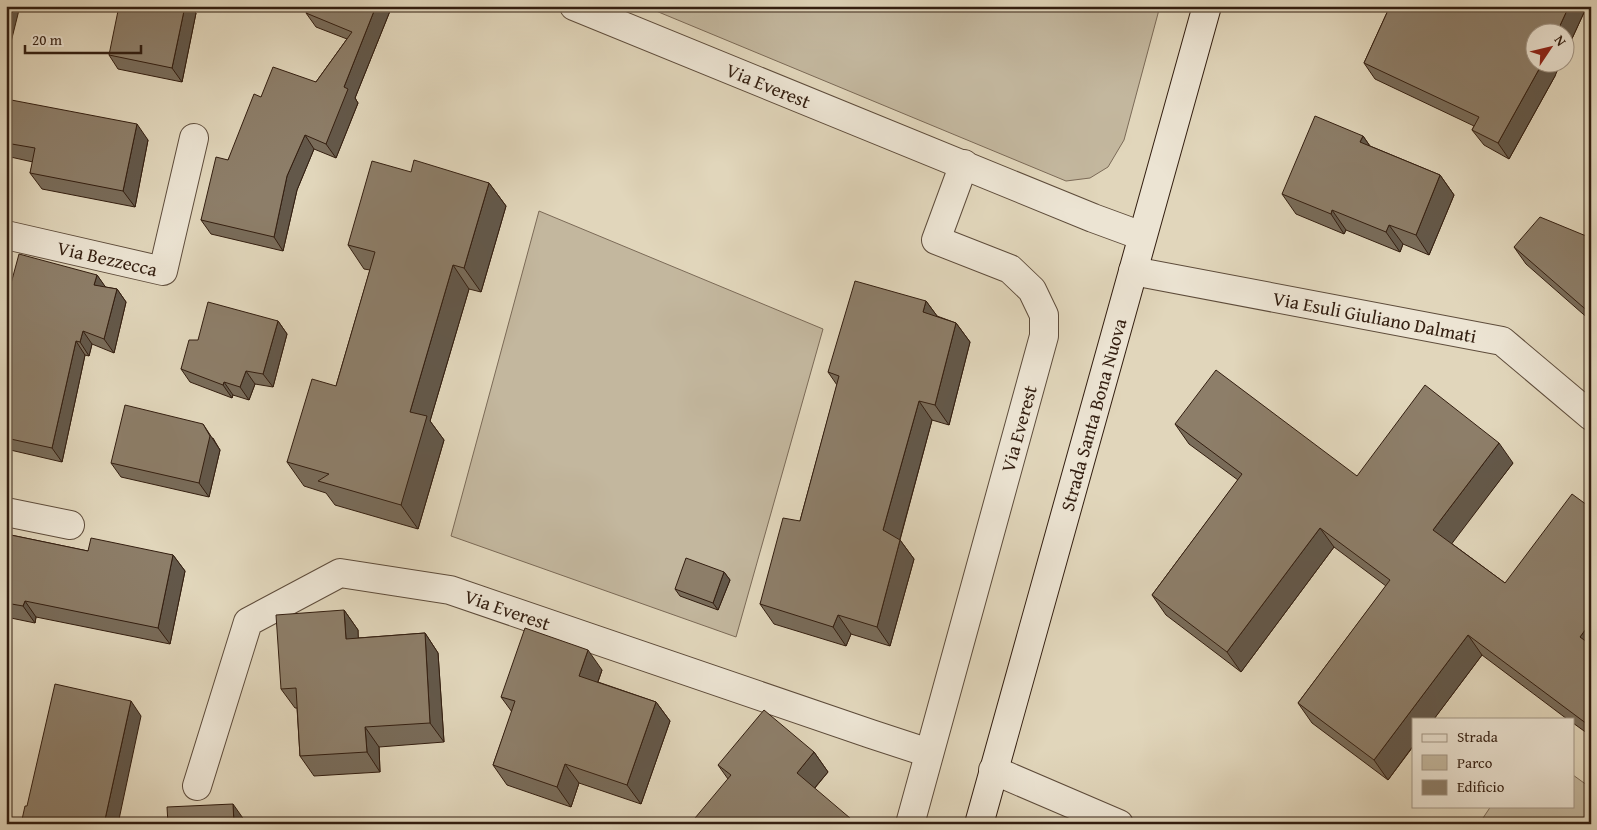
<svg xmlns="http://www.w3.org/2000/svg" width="1597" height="830" font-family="'Gentium Book Plus',serif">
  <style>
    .green { fill: #c3b79e; stroke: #7b6a57 }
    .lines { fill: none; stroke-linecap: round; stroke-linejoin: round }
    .street-casing { stroke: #5e4c3b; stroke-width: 30 }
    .secondary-casing { stroke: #331e10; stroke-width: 30 }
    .street { stroke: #ece4d3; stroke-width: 28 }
    .secondary { stroke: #ece4d3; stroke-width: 28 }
    .wall { fill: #796c5a; stroke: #331e10 }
    .shaded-wall { fill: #63584a; stroke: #331e10 }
    .building { fill: #8d7e69; stroke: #331e10 }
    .labels { text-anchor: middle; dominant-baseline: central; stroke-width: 5; stroke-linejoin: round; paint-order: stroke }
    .street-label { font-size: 19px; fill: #331e10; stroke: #ece4d3 }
  </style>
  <rect width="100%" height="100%" fill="#e1d6bb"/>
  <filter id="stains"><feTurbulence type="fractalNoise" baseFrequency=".004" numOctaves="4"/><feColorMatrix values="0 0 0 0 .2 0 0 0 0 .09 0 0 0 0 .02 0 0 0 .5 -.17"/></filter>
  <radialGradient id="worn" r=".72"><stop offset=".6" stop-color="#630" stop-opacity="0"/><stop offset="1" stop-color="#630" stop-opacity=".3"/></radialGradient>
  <g class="green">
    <polygon points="644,6 1160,6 1124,140 1108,167 1090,178 1066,181"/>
    <polygon points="539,211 823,329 736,637 451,536"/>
    <polygon points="1573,775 1591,788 1591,824 1479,824 1491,806 1573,806"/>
  </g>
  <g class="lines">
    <defs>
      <g id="street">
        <path id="s1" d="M574,6L1093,218L1142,236"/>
        <path id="s2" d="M6,235L163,271L194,138"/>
        <path id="s3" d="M1133,271L1502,341L1591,416"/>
        <polyline points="6,512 70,525"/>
        <polyline points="993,770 1119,824"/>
        <path id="s4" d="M197,786L248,622L340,573L450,590L871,734L929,753"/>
        <path id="s5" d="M910,824L1044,336V315L1032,290L1010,269L936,240L964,164"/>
      </g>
      <g id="secondary">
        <path id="s6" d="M979,824L1207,6"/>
      </g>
    </defs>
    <use href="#street" class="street-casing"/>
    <use href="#secondary" class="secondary-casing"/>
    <use href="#street" class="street"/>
    <use href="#secondary" class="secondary"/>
  </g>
  <g class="wall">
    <polygon points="392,6 355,98 358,103 336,158 314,149 297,190 283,251 211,234 201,220 228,160 261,97 316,82 347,39 316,27 306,13"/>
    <polygon points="1390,6 1587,6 1564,56 1564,32 1555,76 1509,159 1484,145 1472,130 1474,126 1375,79 1364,63"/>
    <polygon points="196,13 182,82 118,69 109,55"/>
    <polygon points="6,99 148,140 135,207 42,189 30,173 33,162 6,156"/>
    <polygon points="1363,136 1370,146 1440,175 1454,195 1429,255 1403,244 1400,252 1346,230 1344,234 1296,214 1282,194"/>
    <polygon points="411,172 489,183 506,206 481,292 469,289 430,421 444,440 418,529 335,505 326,493 304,486 287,462 336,386 370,270 364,269 348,245"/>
    <polygon points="1591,238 1591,321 1526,264 1514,247"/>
    <polygon points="97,275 105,287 117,289 126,302 114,353 92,344 89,356 85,355 62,462 6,449 6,302"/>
    <polygon points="926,301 937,316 956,323 970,342 949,425 932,420 900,540 914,559 890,646 851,634 846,646 774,624 760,604 800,521 837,385 828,372"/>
    <polygon points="278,321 287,334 273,387 255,384 249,400 233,395 232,398 190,382 181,369 198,340"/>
    <polygon points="1175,424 1357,476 1513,463 1451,543 1505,583 1591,508 1591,736 1573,723 1573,719 1567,719 1482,655 1388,780 1312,723 1298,703 1386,586 1334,547 1241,672 1166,615 1152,595 1238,480 1189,444"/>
    <polygon points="213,438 220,450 209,497 121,477 111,463"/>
    <polygon points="6,534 88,551 173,555 185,571 170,644 36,617 35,623 6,617"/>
    <polygon points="724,572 730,580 718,610 680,596 675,589"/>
    <polygon points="344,610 358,630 358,638 425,633 438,653 444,742 379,747 380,772 314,776 300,756 297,708 295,708 281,689"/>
    <polygon points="602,670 598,682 656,702 670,721 641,804 579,783 571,807 507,785 493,765 512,712 501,697"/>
    <polygon points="814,752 828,772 815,788 728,779 718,765"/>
  </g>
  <g class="shaded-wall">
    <polygon points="6,6 20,6 6,62"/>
    <polygon points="185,6 191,6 196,13 182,82 172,68"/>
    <polygon points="376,6 392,6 355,98 358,103 336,158 326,144 344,87"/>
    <polygon points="1569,6 1587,6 1564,56 1564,32 1557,32"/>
    <polygon points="1543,62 1561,62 1555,76 1509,159 1498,143"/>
    <polygon points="137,124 148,140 135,207 123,191"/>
    <polygon points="305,135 314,149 297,190 283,251 274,237 287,176"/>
    <polygon points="1363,136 1376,155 1360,142"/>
    <polygon points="1440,175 1454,195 1429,255 1416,235"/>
    <polygon points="489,183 506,206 481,292 464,268"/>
    <polygon points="1332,210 1346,230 1344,234 1331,214"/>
    <polygon points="1389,225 1403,244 1400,252 1386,232"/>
    <polygon points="453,265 469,289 430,421 444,440 418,529 401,505 410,412"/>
    <polygon points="97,275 107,289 94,285"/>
    <polygon points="117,289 126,302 114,353 104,339"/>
    <polygon points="926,301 940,320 923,312"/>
    <polygon points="278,321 287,334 273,387 263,374"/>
    <polygon points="956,323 970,342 949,425 935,405"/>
    <polygon points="83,331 92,344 89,356 80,342"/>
    <polygon points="76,341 85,355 62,462 52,448"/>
    <polygon points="246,371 255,384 249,400 240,387"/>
    <polygon points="224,382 233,395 232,398 223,385"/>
    <polygon points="919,401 932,420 897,550 883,530"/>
    <polygon points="203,424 220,450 209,497 199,483"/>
    <polygon points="1499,443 1513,463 1447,550 1433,530"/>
    <polygon points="1320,528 1334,547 1241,672 1227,652"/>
    <polygon points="900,540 914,559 890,646 877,627"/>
    <polygon points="173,555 185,571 170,644 158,628"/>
    <polygon points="724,572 730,580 718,610 713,603"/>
    <polygon points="25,601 36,617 35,623 23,606"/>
    <polygon points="344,610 358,630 359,659 346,639"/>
    <polygon points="838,615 851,634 846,646 833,627"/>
    <polygon points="1591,622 1591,653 1580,637"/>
    <polygon points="425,633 438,653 444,742 430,723"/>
    <polygon points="1468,635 1482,655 1434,719 1413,719 1413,746 1388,780 1374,760"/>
    <polygon points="588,650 602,670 593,695 579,676"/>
    <polygon points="131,701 141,716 118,824 104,824"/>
    <polygon points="656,702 670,721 641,804 627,785"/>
    <polygon points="365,727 379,747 380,772 367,752"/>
    <polygon points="814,752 828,772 811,792 797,773"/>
    <polygon points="565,764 579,783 571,807 557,787"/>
    <polygon points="233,804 247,824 234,824"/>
  </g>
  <g class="building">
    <polygon points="119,6 185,6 172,68 109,55"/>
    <polygon points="308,6 376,6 344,87 348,89 326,144 305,135 287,176 274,237 201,220 216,157 228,160 254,94 261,97 273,67 316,82 352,32 306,13"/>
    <polygon points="1390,6 1569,6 1557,32 1534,32 1534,62 1543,62 1498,143 1472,130 1479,117 1364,63"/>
    <polygon points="6,99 137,124 123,191 30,173 35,148 6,143"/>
    <polygon points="1315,116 1363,136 1360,142 1440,175 1416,235 1389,225 1386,232 1332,210 1331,214 1282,194"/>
    <polygon points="414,160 489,183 464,268 453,265 410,412 427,416 401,505 318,481 329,474 287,462 312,379 336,386 375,252 348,245 372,161 411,172"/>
    <polygon points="1540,217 1591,238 1591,314 1514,247"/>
    <polygon points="19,254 97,275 94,285 117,289 104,339 83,331 80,342 76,341 52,448 6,438 6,302"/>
    <polygon points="855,281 926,301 923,312 956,323 935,405 919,401 883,530 900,540 877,627 838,615 833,627 760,604 783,518 800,521 839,376 828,372"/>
    <polygon points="208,302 278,321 263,374 246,371 240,387 224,382 223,385 181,369 189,340 198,340"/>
    <polygon points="1216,370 1357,476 1425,385 1499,443 1433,530 1505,583 1572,494 1591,508 1591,622 1580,637 1591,645 1591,727 1468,635 1374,760 1298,703 1390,580 1320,528 1227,652 1152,595 1242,474 1175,424"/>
    <polygon points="125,405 203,424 210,436 199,483 111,463"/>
    <polygon points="6,534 88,551 91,538 173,555 158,628 25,601 23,606 6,603"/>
    <polygon points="686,558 724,572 713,603 675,589"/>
    <polygon points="344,610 346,639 425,633 430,723 365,727 367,752 300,756 296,688 281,689 276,615"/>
    <polygon points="525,628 588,650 579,676 656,702 627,785 565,764 557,787 493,765 515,701 501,697"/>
    <polygon points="55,684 131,701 104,824 21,824 25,806 27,806"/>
    <polygon points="764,710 814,752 797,773 857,824 690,824 731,775 718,765"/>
    <polygon points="233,804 234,824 168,824 167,807"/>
  </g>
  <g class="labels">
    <g class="street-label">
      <text stroke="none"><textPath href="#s1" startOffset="210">Via Everest</textPath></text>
      <text stroke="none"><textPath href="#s2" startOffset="104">Via Bezzecca</textPath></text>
      <text stroke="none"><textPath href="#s3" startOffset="246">Via Esuli Giuliano Dalmati</textPath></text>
      <text stroke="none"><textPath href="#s6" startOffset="425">Strada Santa Bona Nuova</textPath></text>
      <text stroke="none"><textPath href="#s5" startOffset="410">Via Everest</textPath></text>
      <text stroke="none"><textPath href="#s4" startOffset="448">Via Everest</textPath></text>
    </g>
  </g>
  <rect width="1597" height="830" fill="none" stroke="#e1d6bb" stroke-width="25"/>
  <rect x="8" y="8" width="1582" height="815" fill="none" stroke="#331e10" stroke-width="2.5"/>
  <rect x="12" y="12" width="1572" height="805" fill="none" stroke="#331e10"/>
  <rect x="1412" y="718" width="162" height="90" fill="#ece4d3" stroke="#a29585"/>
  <rect x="1422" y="734" width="25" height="8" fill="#ece4d3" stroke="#a29585"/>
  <text x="1457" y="742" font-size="15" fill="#331e10">Strada</text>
  <rect x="1422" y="755" width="25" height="15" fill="#c3b79e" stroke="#a29585"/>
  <text x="1457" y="768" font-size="15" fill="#331e10">Parco</text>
  <rect x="1422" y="780" width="25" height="15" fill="#8d7e69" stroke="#a29585"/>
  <text x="1457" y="792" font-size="15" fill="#331e10">Edificio</text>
  <g transform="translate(1550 48) rotate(55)"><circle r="24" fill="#ece4d3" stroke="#a29585"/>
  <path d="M0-4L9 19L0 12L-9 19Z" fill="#8f2418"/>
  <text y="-8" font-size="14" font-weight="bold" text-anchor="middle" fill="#331e10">N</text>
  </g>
  <path d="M25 45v8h116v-8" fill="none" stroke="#331e10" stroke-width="2.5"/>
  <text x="32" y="45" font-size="15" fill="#331e10" stroke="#ece4d3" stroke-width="4" paint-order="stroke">20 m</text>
  <rect width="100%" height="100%" filter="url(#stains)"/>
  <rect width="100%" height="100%" fill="url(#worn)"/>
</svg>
